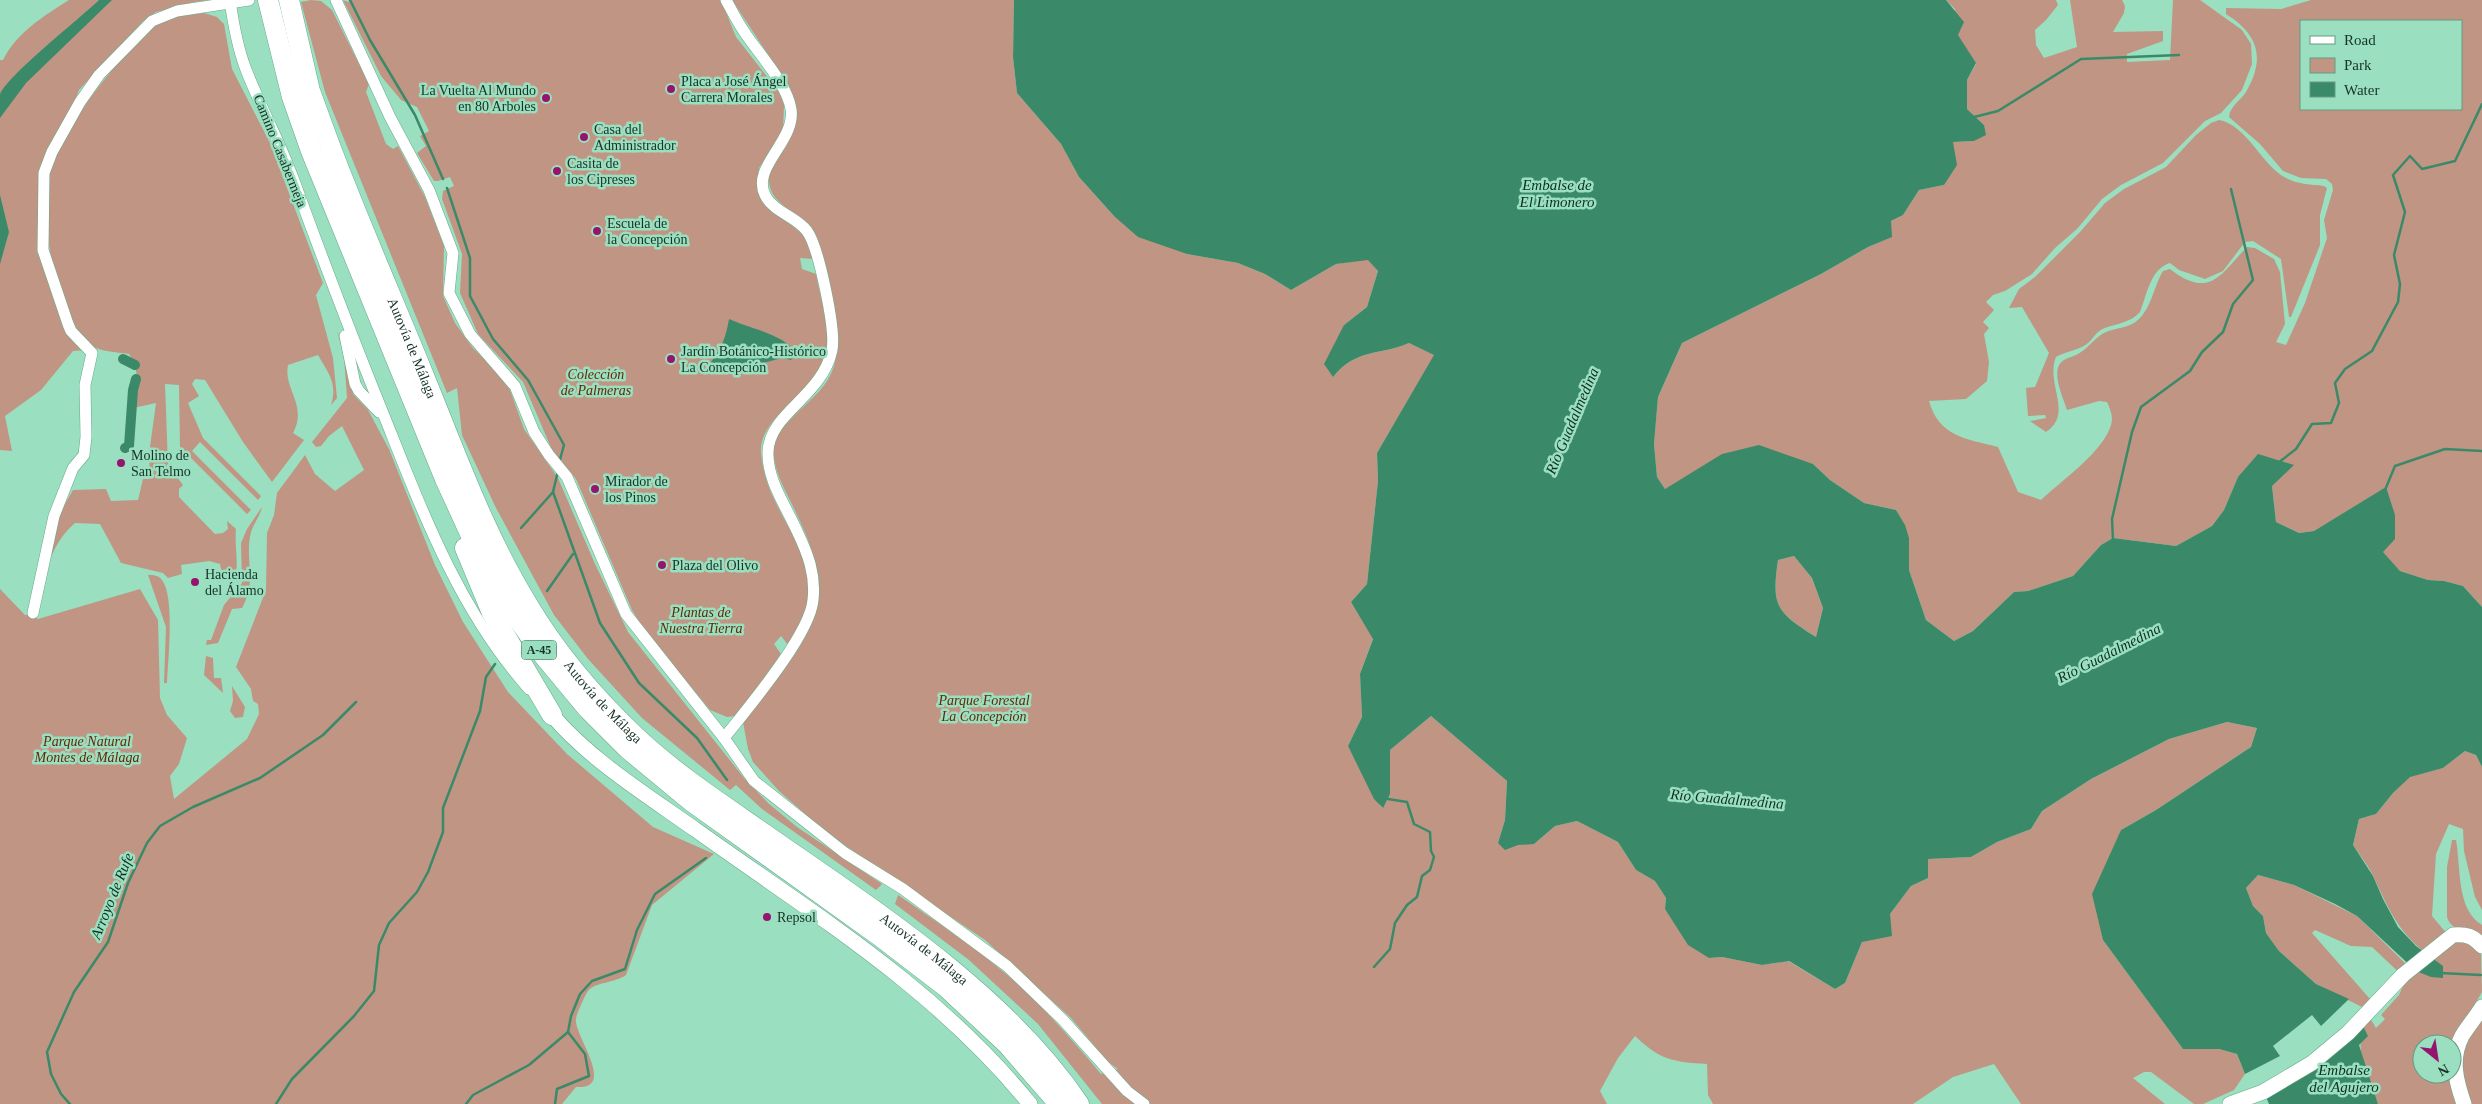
<svg xmlns="http://www.w3.org/2000/svg" width="2482" height="1104" font-family="Georgia,serif">
  <style>
    .green { fill: #c19583; fill-rule: evenodd }
    .water { fill: #3a8a6a; fill-rule: evenodd }
    .lines { fill: none; stroke-linecap: round; stroke-linejoin: round }
    .stream { stroke: #3a8a6a; stroke-width: 2.5 }
    .canal { stroke: #3a8a6a; stroke-width: 10 }
    .street-casing { stroke: #66a98b; stroke-width: 12 }
    .secondary-casing { stroke: #66a98b; stroke-width: 16 }
    .highway-casing { stroke: #66a98b; stroke-width: 21 }
    .street { stroke: #fff; stroke-width: 11 }
    .secondary { stroke: #fff; stroke-width: 15 }
    .highway { stroke: #fff; stroke-width: 20 }
    .poi-dot { fill: #95156e; stroke: #9adfbf; stroke-width: 2 }
    .labels { text-anchor: middle; dominant-baseline: central; stroke-width: 5; stroke-linejoin: round; paint-order: stroke }
    .shield { fill: #9adfbf; stroke: #3e6755; stroke-width: 1 }
    .shield-label { font-size: 12px; font-weight: bold; fill: #173327 }
    .poi-label { font-size: 14px; fill: #173327; stroke: #9adfbf; text-anchor: start }
    .street-label { font-size: 14px; fill: #173327; stroke: #9adfbf }
    .park-label { font-size: 14px; font-style: italic; fill: #652705; stroke: #9adfbf }
    .water-label { font-size: 15px; font-style: italic; fill: #0c3022; stroke: #9adfbf }
  </style>
  <rect width="100%" height="100%" fill="#9adfbf"/>
  <g class="green">
    <path d="M69,0H210L194,2L156,12L143,21L79,90L69,117L40,173L37,252L86,350L73,351L41,390L5,416L12,451L0,450V60H3C17,32 44,16 69,0Z"/>
    <polygon points="311,0 321,1 332,10 369,84 366,92 386,144 393,149 398,146 425,197 444,246 443,296 455,323 472,347 492,367 510,390 524,429 558,478 595,564 628,632 744,778 768,803 797,827 882,884 876,890 762,809 736,785 730,790 642,718 588,659 554,615 496,508 462,435 457,388 447,393 325,92 301,2"/>
    <path d="M343,0L348,2L351,0H721L736,37L779,92L784,105L783,132L759,168L758,184L789,223L802,234L809,244L814,259L800,258L802,269L816,274C820,296 832,335 826,356C817,391 759,417 761,451C765,526 846,562 788,645L781,636L774,644L781,654L736,716L727,717L710,710L643,628L632,610L576,479L552,450L523,382L478,334L460,293L462,254L442,199L443,191L454,186L450,177L438,181H434L417,153L426,146L420,136L429,131L417,107L401,100L381,76Z"/>
    <path d="M732,0H1014L1013,57L1017,93L1061,144L1079,177L1114,216L1187,254L1238,263L1265,274L1291,290L1336,264L1368,259L1378,271L1367,307L1344,325L1333,377C1356,348 1379,356 1409,343L1435,355L1377,453L1378,481L1367,584L1351,602L1373,638L1360,674L1362,717L1348,746L1382,808L1390,794V750L1431,716L1507,781L1505,820L1498,843L1534,844L1555,826L1577,821L1618,842L1636,870L1655,881L1666,898L1665,909L1709,958L1722,957L1762,965L1788,961L1835,989L1845,983L1862,942L1890,914L1911,886L1928,878V859L1971,857L1997,842L2031,829L2042,811L2091,779L2169,739L2227,722L2257,728L2251,747L2156,810L2121,830L2103,940L2183,1049H2219L2237,1054L2245,1074L2234,1090L2203,1104H2194L2151,1072H2144L2133,1078L2165,1104H2021L1994,1064L1953,1077L1913,1104H1713L1708,1095L1707,1064C1673,1062 1660,1060 1635,1036L1618,1058L1600,1091L1607,1104H1102L1038,1024L969,960L895,904L898,895C937,922 976,948 1012,979C1044,1007 1073,1041 1101,1074L1118,1069L1108,1062L1071,1018L985,940L828,834L779,791L753,762L748,749L743,722C769,687 820,635 819,590C819,564 808,538 797,515C787,492 771,470 774,444C775,435 785,425 791,419C802,407 818,395 827,381C842,358 837,328 832,303C828,280 825,251 813,230C801,211 772,208 769,182C766,149 813,143 790,88Z"/>
    <path d="M1946,0H2056L2058,5L2046,20L2035,30L2036,45L2044,58L2077,47L2070,0H2122L2125,6L2124,13L2113,32L2163,31V41L2127,54V62L2170,60L2173,0H2200L2242,30L2251,44L2252,64L2242,90L2221,113L2205,121L2163,163L2121,185L2102,199L2077,229L2055,248L2032,274L2005,291L1993,295L1986,302L1994,310L1983,322L1989,328L1984,334L1989,362L1987,381L1966,399L1929,401C1939,437 1967,439 1998,447L2018,492L2041,500C2061,481 2100,454 2110,428C2114,418 2111,411 2107,402L2099,401L2067,410C2063,397 2049,369 2064,360C2069,357 2076,356 2081,352C2089,347 2096,337 2104,333C2116,327 2129,329 2139,319C2152,306 2154,286 2163,271L2170,269C2211,301 2222,272 2247,247L2255,248L2274,259L2280,272L2285,324L2276,342L2286,345L2305,303L2327,238L2324,220L2333,190L2332,184L2326,179L2301,178L2283,171L2260,144L2229,117C2230,106 2240,101 2246,92C2266,58 2258,34 2226,14V8L2281,9L2311,0H2482V607L2463,586L2444,581L2428,580L2400,571L2382,552L2386,488L2314,531L2299,533L2276,522L2272,486L2238,477L2224,510L2212,526L2176,546L2113,538L2101,545L2073,576L2028,591L2014,592L1973,631L1954,641L1926,620L1909,570V538L1896,510L1864,503L1830,480L1813,464L1684,480L1665,489L1657,477L1654,444L1658,397L1682,343L1821,274L1868,247L1891,237V221L1903,215L1919,190L1944,185L1953,142L1974,141L1984,125L1967,109V80L1976,64L1957,35L1955,9ZM2301,21H2461V109H2301Z"/>
    <path d="M204,13L217,17L224,24L232,69L270,143L323,283L316,295L333,358L337,398L331,405C338,383 328,373 318,355L288,365C283,389 308,405 293,433L304,440L272,482L243,442L205,380L195,379L192,384L199,396L188,403L203,438L261,496L258,500L200,442L192,451L251,510L247,514L180,447L179,385L165,384L168,465L183,485L179,489V497L215,534L223,533L228,529L227,521L236,529C234,546 240,566 234,579C226,577 221,573 220,564L209,561L181,565L182,574L168,578L163,573L121,563L100,524L75,523C58,537 51,556 43,576L57,518L73,490L106,489L111,501L138,500L143,479H149L150,447L156,403L133,408C135,385 142,375 129,354C116,352 100,352 89,344C73,333 55,281 52,262C47,241 44,192 49,171C59,132 122,53 153,27C167,16 188,15 204,13Z"/>
    <path d="M2219,120C2247,125 2263,167 2286,178C2299,185 2311,184 2324,186L2327,188L2320,215V245L2291,317H2289L2281,259L2253,241L2245,242L2223,271L2205,279L2179,270L2170,263C2150,269 2147,295 2140,312C2130,323 2118,323 2105,328C2096,331 2094,338 2088,343C2078,351 2066,351 2056,357C2045,383 2074,414 2046,432L2030,421L2046,418L2045,415L2028,416L2026,388L2035,387L2049,353L2022,307L2009,308L2019,289L2035,277L2081,231L2105,203L2124,189L2166,167L2196,135L2211,123Z"/>
    <path d="M337,331L347,355L353,394L368,410L389,449L435,565L463,622L508,692L567,754L653,827L714,854L652,905L626,975C615,983 595,982 588,991C586,993 576,1015 576,1019C573,1034 618,1090 576,1087L562,1104H0V589L25,615H31L38,619L140,589L158,620L160,698L167,715L187,738L179,764L170,776L174,799L247,739L259,714L258,704L253,701L251,689L236,667L266,590L267,533L274,515L277,493L305,455L315,474L335,491L364,470L342,426L329,436L321,446L316,447L312,442L347,398L344,356Z"/>
    <path d="M262,507C260,516 254,523 251,532C244,560 258,579 242,608L232,609L218,643L206,645L207,640H211L224,605L242,583L241,543L247,529Z"/>
    <path d="M1794,556L1812,578L1823,608L1816,637C1777,612 1771,607 1778,560Z"/>
    <path d="M148,575C154,575 158,575 162,580C175,597 168,660 167,683H164L166,627Z"/>
    <polygon points="206,656 213,658 214,678 221,678 223,693 204,675"/>
    <polygon points="232,686 245,707 243,717 235,718 230,711 233,701"/>
    <path d="M2465,751L2476,755L2482,767V910L2475,897L2464,851L2463,829L2449,824L2436,854L2432,916L2453,941C2464,938 2473,947 2481,954L2482,992L2452,1044H2422V1074H2449L2459,1104H2378C2370,1078 2348,1041 2370,1018L2376,1028L2385,1019L2381,1015L2399,995L2406,979L2372,947L2351,946L2315,930L2312,933L2370,999L2362,1007L2316,984L2279,951L2266,933L2263,916L2253,906L2246,888L2258,875L2294,885L2357,916L2407,965L2432,958C2400,935 2390,912 2374,878C2369,866 2360,856 2353,845L2359,819L2376,814L2393,793L2410,776L2443,768Z"/>
    <path d="M2452,840H2456C2461,866 2456,910 2482,925V937C2469,933 2451,931 2447,917V867Z"/>
    <path d="M2482,1017V1104H2470C2458,1065 2457,1051 2482,1017Z"/>
  </g>
  <g class="water">
    <path d="M99,0H112L26,83L0,118C0,111 0,102 0,95C4,78 82,17 99,0Z"/>
    <path d="M1014,0H1946L1964,22L1958,35L1976,63L1967,80V109L1984,125L1986,135L1974,141L1953,142L1957,165L1944,185L1919,190L1903,215L1891,221L1892,237L1868,247L1821,274L1682,343L1658,397L1654,444L1657,477L1665,489L1722,454L1759,445L1813,464L1830,480L1864,503L1896,510L1905,525L1909,538V570L1926,620L1954,641L1973,631L2014,592L2028,591L2073,576L2101,545L2113,538L2176,546L2212,526L2224,510L2238,477L2258,454L2294,465L2272,486L2276,522L2299,533L2314,531L2386,487L2395,515V539L2383,552L2400,571L2428,580L2444,581L2463,586L2482,607V767L2476,755L2465,751L2443,768L2410,777L2393,793L2376,814L2359,819L2353,845L2373,876L2383,899L2398,927L2416,946L2443,966V978L2431,977L2416,971L2357,916L2335,904L2294,885L2258,875L2246,888L2253,906L2263,916L2266,933L2279,951L2316,984L2349,999L2321,1026L2312,1015L2273,1046L2280,1056L2245,1074L2237,1054L2219,1049H2183L2103,940L2092,894L2121,830L2156,810L2251,747L2257,728L2227,722L2169,739L2091,779L2042,811L2031,829L1997,842L1971,857L1928,859V878L1911,886L1890,914L1892,936L1862,942L1845,983L1835,989L1789,961L1762,965L1722,957L1709,958L1688,945L1665,909L1666,898L1655,881L1636,870L1618,842L1577,821L1555,826L1534,844L1518,845L1505,850L1498,843L1505,820L1507,781L1431,716L1390,750V794L1383,808L1374,799L1348,746L1362,717L1360,674L1373,639L1351,602L1367,584L1378,481L1377,453L1434,355L1409,343C1379,356 1356,348 1333,377L1324,364L1344,325L1367,307L1378,271L1368,260L1336,264L1291,290L1265,274L1238,263L1187,254L1138,237L1114,216L1079,177L1061,144L1017,93L1013,57ZM1794,556L1812,578L1823,608L1816,637C1777,612 1771,607 1778,560Z"/>
    <polygon points="0,195 9,232 0,264"/>
    <path d="M729,319C748,328 787,335 796,354L791,360L782,358L732,371L711,362C722,348 726,336 729,319Z"/>
    <polygon points="2363,1026 2368,1036 2359,1045 2378,1104 2269,1104 2266,1097"/>
  </g>
  <g class="lines">
    <g class="stream">
      <polyline points="350,0 370,40 415,115 443,179"/>
      <polyline points="1974,117 1998,111 2081,59 2179,55"/>
      <polyline points="447,188 470,258 470,296 493,339 528,380 564,445 559,463"/>
      <polyline points="2278,463 2296,449 2312,424 2331,423 2339,403 2335,383 2345,369 2372,351 2398,302 2400,284 2394,255 2405,212 2393,175 2410,156 2422,169 2455,161 2482,104"/>
      <polyline points="558,471 553,492 600,623 639,683 697,738 727,780"/>
      <polyline points="2385,490 2395,466 2445,449 2482,451"/>
      <polyline points="521,528 553,492"/>
      <polyline points="2113,540 2112,519 2132,432 2141,407 2190,371 2202,352 2223,332 2233,304 2253,280 2231,189"/>
      <polyline points="547,591 573,554"/>
      <polyline points="1374,967 1390,949 1395,923 1407,905 1417,897 1422,876 1430,870 1434,857 1431,851 1430,832 1414,824 1407,802 1388,799 1386,796"/>
      <polyline points="2440,973 2481,975"/>
      <polyline points="70,1104 61,1094 51,1074 47,1052 74,992 108,942 128,883 147,843 160,826 193,807 260,778 323,735 356,702"/>
      <polyline points="276,1104 292,1079 354,1016 374,991 379,945 389,923 417,892 428,872 443,832 443,808 480,711 486,677 495,664"/>
      <polyline points="466,1104 473,1095 529,1065 568,1032 571,1016 580,994 592,981 625,969 637,930 655,894 706,858"/>
      <polyline points="555,1104 557,1089 589,1076 585,1054 568,1032"/>
    </g>
    <g class="canal">
      <polyline points="123,359 135,365"/>
      <polyline points="125,448 129,446 133,390 136,379"/>
    </g>
    <defs>
      <g id="street">
        <path d="M230,0C233,22 237,45 245,67C259,104 279,140 293,178C323,260 354,342 387,423C424,516 461,613 529,689"/>
        <polyline points="336,0 390,117 429,190 453,253 449,293 470,334 515,386 534,432 549,455 567,477 626,614 724,738 754,781 845,853 903,889 1007,966 1063,1020 1127,1091 1144,1104"/>
        <polyline points="345,336 355,384 359,391 379,412"/>
        <polyline points="33,613 54,516 73,468 84,455 86,437 85,385 92,353 71,331 68,324 43,250 44,173 52,152 80,102 99,75 152,21 177,11 249,0"/>
        <path d="M724,738C747,709 810,635 813,600C816,575 808,554 797,531C786,506 767,480 768,452C769,413 822,397 832,350C836,330 819,248 807,231C797,217 773,212 765,195C751,167 796,141 791,109C787,84 759,54 745,33C738,23 732,11 726,0"/>
      </g>
      <g id="secondary">
        <path d="M552,715C590,760 648,796 696,830C815,915 937,989 1030,1104"/>
        <path d="M2230,1104L2263,1092L2312,1063L2348,1033L2403,975L2453,935C2467,934 2473,936 2482,946"/>
        <path d="M2464,1104C2456,1081 2450,1059 2462,1036C2468,1026 2476,1017 2482,1007"/>
      </g>
      <g id="highway">
        <polyline points="268,0 292,97 311,151 445,479 478,551 514,613 544,656 588,709 628,749 691,801 881,937 946,987 1007,1044 1059,1104"/>
        <path id="s1" d="M289,0L310,91L329,143C358,220 391,295 422,371C454,449 483,532 528,605C557,654 594,697 635,736C672,771 714,799 756,828C867,906 1002,990 1079,1104"/>
        <polyline points="465,548 492,613 552,715"/>
      </g>
    </defs>
    <use href="#street" class="street-casing"/>
    <use href="#secondary" class="secondary-casing"/>
    <use href="#highway" class="highway-casing"/>
    <use href="#street" class="street"/>
    <use href="#secondary" class="secondary"/>
    <use href="#highway" class="highway"/>
  </g>
  <g class="poi-dot">
    <circle cx="671" cy="89" r="5"/>
    <circle cx="546" cy="98" r="5"/>
    <circle cx="584" cy="137" r="5"/>
    <circle cx="557" cy="171" r="5"/>
    <circle cx="597" cy="231" r="5"/>
    <circle cx="671" cy="359" r="5"/>
    <circle cx="121" cy="463" r="5"/>
    <circle cx="595" cy="489" r="5"/>
    <circle cx="662" cy="565" r="5"/>
    <circle cx="195" cy="582" r="5"/>
    <circle cx="767" cy="917" r="5"/>
  </g>
  <g class="labels">
    <rect class="shield" x="521.5" y="640.5" width="35" height="19" rx="4"/>
    <g class="shield-label">
      <text x="539" y="650">A-45</text>
    </g>
    <g class="poi-label">
      <text x="681" y="81">Placa a José Ángel<tspan x="681" dy="16">Carrera Morales</tspan></text>
      <text x="536" y="90" text-anchor="end">La Vuelta Al Mundo<tspan x="536" dy="16">en 80 Arboles</tspan></text>
      <text x="594" y="129">Casa del<tspan x="594" dy="16">Administrador</tspan></text>
      <text x="567" y="163">Casita de<tspan x="567" dy="16">los Cipreses</tspan></text>
      <text x="607" y="223">Escuela de<tspan x="607" dy="16">la Concepción</tspan></text>
      <text x="681" y="351">Jardín Botánico-Histórico<tspan x="681" dy="16">La Concepción</tspan></text>
      <text x="131" y="455">Molino de<tspan x="131" dy="16">San Telmo</tspan></text>
      <text x="605" y="481">Mirador de<tspan x="605" dy="16">los Pinos</tspan></text>
      <text x="672" y="565">Plaza del Olivo</text>
      <text x="205" y="574">Hacienda<tspan x="205" dy="16">del Álamo</tspan></text>
      <text x="777" y="917">Repsol</text>
    </g>
    <g class="street-label">
      <text transform="translate(280 151) rotate(68)">Camino Casabermeja</text>
      <text stroke="none"><textPath href="#s1" startOffset="370">Autovía de Málaga</textPath></text>
      <text stroke="none"><textPath href="#s1" startOffset="775">Autovía de Málaga</textPath></text>
      <text stroke="none"><textPath href="#s1" startOffset="1181">Autovía de Málaga</textPath></text>
    </g>
    <g class="park-label">
      <text x="596" y="374">Colección<tspan x="596" dy="16">de Palmeras</tspan></text>
      <text x="701" y="612">Plantas de<tspan x="701" dy="16">Nuestra Tierra</tspan></text>
      <text x="984" y="700">Parque Forestal<tspan x="984" dy="16">La Concepción</tspan></text>
      <text x="87" y="741">Parque Natural<tspan x="87" dy="16">Montes de Málaga</tspan></text>
    </g>
    <g class="water-label">
      <text x="1557" y="185">Embalse de<tspan x="1557" dy="17">El Limonero</tspan></text>
      <text transform="translate(1572 421) rotate(-67)">Río Guadalmedina</text>
      <text transform="translate(2109 653) rotate(-27)">Río Guadalmedina</text>
      <text transform="translate(1727 799) rotate(5)">Río Guadalmedina</text>
      <text transform="translate(112 896) rotate(-68)">Arroyo de Rufe</text>
      <text x="2344" y="1070">Embalse<tspan x="2344" dy="17">del Agujero</tspan></text>
    </g>
  </g>
  <rect x="2300" y="20" width="162" height="90" fill="#9adfbf" stroke="#669a82"/>
  <rect x="2310" y="36" width="25" height="8" fill="#ffffff" stroke="#669a82"/>
  <text x="2344" y="45" font-size="15" fill="#173327">Road</text>
  <rect x="2310" y="58" width="25" height="15" fill="#c19583" stroke="#669a82"/>
  <text x="2344" y="70" font-size="15" fill="#173327">Park</text>
  <rect x="2310" y="82" width="25" height="15" fill="#3a8a6a" stroke="#669a82"/>
  <text x="2344" y="95" font-size="15" fill="#173327">Water</text>
  <g transform="translate(2437 1059) rotate(150)"><circle r="24" fill="#9adfbf" stroke="#669a82"/>
  <path d="M0-4L9 19L0 12L-9 19Z" fill="#95156e"/>
  <text y="-8" font-size="14" font-weight="bold" text-anchor="middle" fill="#173327">N</text>
  </g>
</svg>
